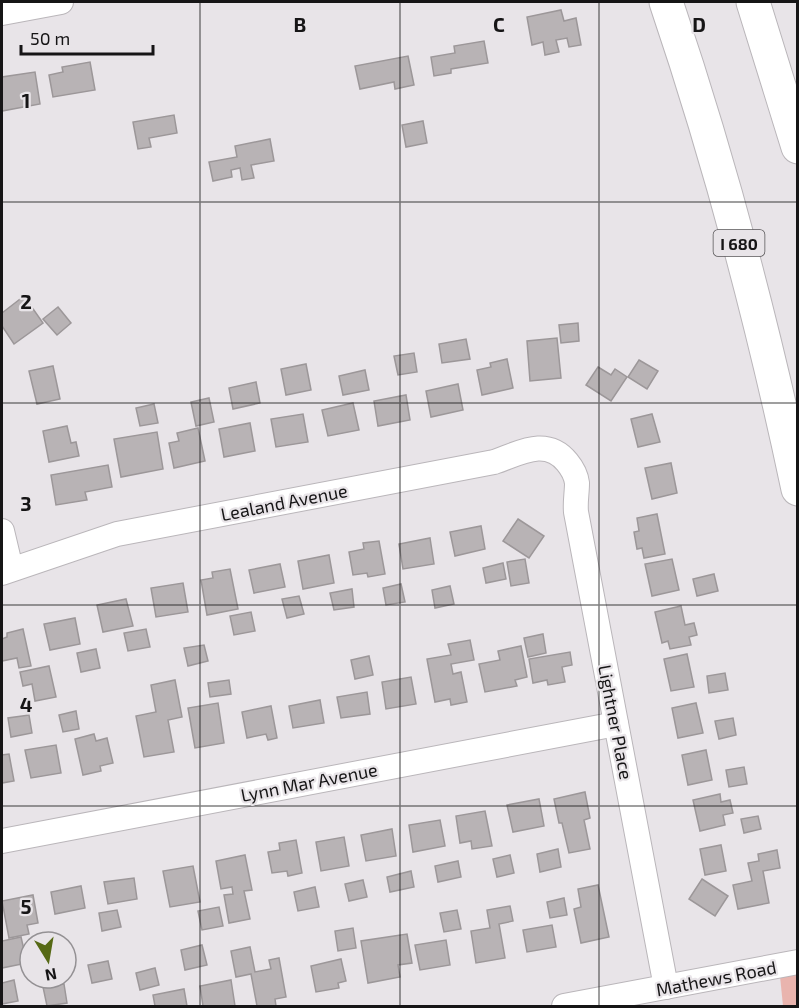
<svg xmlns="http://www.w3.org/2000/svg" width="799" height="1008" font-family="'Exo 2',sans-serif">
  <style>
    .green { fill: #e9b4ae }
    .building { fill: #b8b3b5; stroke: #9c9799; stroke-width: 1.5 }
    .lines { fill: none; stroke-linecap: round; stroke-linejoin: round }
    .minor-casing { stroke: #bab6ba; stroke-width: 26 }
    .highway-casing { stroke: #bab6ba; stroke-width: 35 }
    .minor { stroke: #fff; stroke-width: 24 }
    .highway { stroke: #fff; stroke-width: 33 }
    .grid { fill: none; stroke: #161516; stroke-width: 1.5; stroke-opacity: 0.55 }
    .labels { text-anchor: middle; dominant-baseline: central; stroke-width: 4.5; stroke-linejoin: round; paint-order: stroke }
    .shield { fill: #e8e4e8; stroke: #555355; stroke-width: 1.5 }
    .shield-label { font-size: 16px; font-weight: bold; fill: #161516 }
    .street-label { font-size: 18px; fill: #161516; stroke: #e8e4e8 }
    .grid-label { font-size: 20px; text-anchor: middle; font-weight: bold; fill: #161516; stroke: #e8e4e8; stroke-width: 4.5; stroke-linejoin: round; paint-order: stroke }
  </style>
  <rect width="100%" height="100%" fill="#e8e4e8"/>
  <polygon class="green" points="797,962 797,1006 783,1006 779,966"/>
  <g class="building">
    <polygon points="561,10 564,21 576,18 581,45 569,47 567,38 556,40 559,52 545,55 543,42 532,45 527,17"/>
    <polygon points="484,41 488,63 451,69 451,73 434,76 431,57 455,53 454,46"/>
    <polygon points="408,56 414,85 395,89 394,82 360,89 355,66"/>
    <polygon points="90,62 95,90 53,97 49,75 63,72 62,67"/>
    <polygon points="35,72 40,104 2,111 2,77"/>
    <polygon points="174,115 177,133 149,138 151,147 138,149 133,122"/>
    <polygon points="423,121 427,143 406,147 402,125"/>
    <polygon points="270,139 274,161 251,165 254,178 242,180 240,168 231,170 232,177 213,181 209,162 237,157 235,146"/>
    <polygon points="24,296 43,323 14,344 2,326 2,313"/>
    <polygon points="58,307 71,323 57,335 43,319"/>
    <polygon points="578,323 579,341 561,343 559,325"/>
    <polygon points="557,338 561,378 530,381 527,341"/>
    <polygon points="466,339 470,359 442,363 439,344"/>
    <polygon points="414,353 417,372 398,375 394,356"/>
    <polygon points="507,359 513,388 482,395 477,370 491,367 490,363"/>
    <polygon points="639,360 658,371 647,389 628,377"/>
    <polygon points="306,364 311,390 286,395 281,369"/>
    <polygon points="53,366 60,399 37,404 29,371"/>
    <polygon points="598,367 611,375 615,369 627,377 611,401 586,385"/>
    <polygon points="365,370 369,390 343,395 339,376"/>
    <polygon points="256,382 260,403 233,409 229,388"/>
    <polygon points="458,384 463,410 431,417 426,391"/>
    <polygon points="406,395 410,420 378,426 374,401"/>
    <polygon points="209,398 214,422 196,426 191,402"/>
    <polygon points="353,403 359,430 328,436 322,410"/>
    <polygon points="154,404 158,423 140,426 136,408"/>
    <polygon points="303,414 308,442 276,447 271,419"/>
    <polygon points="652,414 660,442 638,447 631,419"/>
    <polygon points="250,423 255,451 224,457 219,429"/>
    <polygon points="67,426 71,443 76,442 79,456 49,462 43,431"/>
    <polygon points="198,428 205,461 174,468 169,443 179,441 177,433"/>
    <polygon points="157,432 163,469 121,477 114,439"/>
    <polygon points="671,463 677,493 652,499 645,468"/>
    <polygon points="108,465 112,487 85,492 87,500 56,505 51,475"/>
    <polygon points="657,514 665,554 644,558 642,548 637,549 634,532 639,531 637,518"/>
    <polygon points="518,519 544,536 529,558 503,541"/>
    <polygon points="481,526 485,549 455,556 450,532"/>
    <polygon points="430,538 434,564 403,569 399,544"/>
    <polygon points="379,541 385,574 368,577 367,573 353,575 349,552 364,549 363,543"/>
    <polygon points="329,555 334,583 303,589 298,561"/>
    <polygon points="525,559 529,583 511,586 507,562"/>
    <polygon points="672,559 679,590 652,596 645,564"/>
    <polygon points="503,563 506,579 486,583 483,568"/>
    <polygon points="280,564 285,587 254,593 249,570"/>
    <polygon points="230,569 238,609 207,615 201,580 213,578 212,572"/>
    <polygon points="714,574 718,591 697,596 693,579"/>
    <polygon points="183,583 188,612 156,617 151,588"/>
    <polygon points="401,584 405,602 386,605 383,588"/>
    <polygon points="450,586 454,604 435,608 432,590"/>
    <polygon points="352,589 354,607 334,610 330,593"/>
    <polygon points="299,596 304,614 287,618 282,599"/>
    <polygon points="126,599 133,626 103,632 97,605"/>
    <polygon points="681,606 685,625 694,623 697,635 689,637 691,645 670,649 668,641 662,643 655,612"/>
    <polygon points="251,612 255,631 234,635 230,616"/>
    <polygon points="75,618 80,644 50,650 44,624"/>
    <polygon points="23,629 31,666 19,668 17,658 2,661 2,639 7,637 7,633"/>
    <polygon points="146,629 150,647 128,651 124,633"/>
    <polygon points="543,634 546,653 528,657 524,638"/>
    <polygon points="470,640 474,660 451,664 453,674 461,672 467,702 451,705 450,699 435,702 427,659 451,655 448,644"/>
    <polygon points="204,645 208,661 188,666 184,648"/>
    <polygon points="521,646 527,677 515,680 517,686 485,692 479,664 500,660 498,651"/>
    <polygon points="96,649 100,668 81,672 77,653"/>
    <polygon points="570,652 572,665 562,667 565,682 548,685 547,680 533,683 529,659"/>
    <polygon points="687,654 694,687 671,691 664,659"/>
    <polygon points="369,656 373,675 355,679 351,660"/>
    <polygon points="49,666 56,697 35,701 32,684 23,686 20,672"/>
    <polygon points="725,673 728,690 709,693 707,676"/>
    <polygon points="411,677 416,704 386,709 382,682"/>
    <polygon points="175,680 182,717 168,720 174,752 144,757 136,716 156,712 151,685"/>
    <polygon points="229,680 231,694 210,697 208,683"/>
    <polygon points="367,692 370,714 341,718 337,697"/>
    <polygon points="320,700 324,723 293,728 289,706"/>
    <polygon points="218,703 224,743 195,748 188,708"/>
    <polygon points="696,703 703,733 678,738 672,708"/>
    <polygon points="271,706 277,738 268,740 266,734 247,738 242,712"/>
    <polygon points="76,711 79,729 63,732 59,715"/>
    <polygon points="29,715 32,733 11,737 8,718"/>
    <polygon points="733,718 736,735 719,739 715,721"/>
    <polygon points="94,734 96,741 107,738 113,763 100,766 101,771 83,775 75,739"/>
    <polygon points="56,745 61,773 31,778 25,750"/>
    <polygon points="706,750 712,780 688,785 682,755"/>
    <polygon points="9,754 14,781 2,783 2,755"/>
    <polygon points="744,767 747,784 729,787 726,770"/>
    <polygon points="585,792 590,818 584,820 590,849 569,853 562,823 559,823 554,799"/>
    <polygon points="720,794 721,802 730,800 733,813 723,815 725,825 700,831 693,800"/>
    <polygon points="539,799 544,826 513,832 507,805"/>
    <polygon points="485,811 492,846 472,849 471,841 460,843 456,816"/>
    <polygon points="758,816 761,829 744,833 741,819"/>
    <polygon points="440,820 445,846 413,852 409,825"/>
    <polygon points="392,829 396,856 366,861 361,835"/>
    <polygon points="344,837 349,866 321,871 316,842"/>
    <polygon points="296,840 302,873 288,876 287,871 272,873 268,852 280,850 279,843"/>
    <polygon points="721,845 726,871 705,875 700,849"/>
    <polygon points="558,849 561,867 540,872 537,854"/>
    <polygon points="777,850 780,868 763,871 769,903 738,909 733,885 752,881 748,863 759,861 758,854"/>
    <polygon points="245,855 252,890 244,891 250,919 229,923 224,895 233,894 232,887 221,889 216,861"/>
    <polygon points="510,855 514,873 497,877 493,859"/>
    <polygon points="458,861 461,877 438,882 435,866"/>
    <polygon points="193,866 200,902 170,907 163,871"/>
    <polygon points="411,871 414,887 390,892 387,877"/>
    <polygon points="134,878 137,899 108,904 104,882"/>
    <polygon points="702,879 728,896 715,916 689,899"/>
    <polygon points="363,880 367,897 349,901 345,884"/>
    <polygon points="598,885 609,937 581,943 574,909 581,907 578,889"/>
    <polygon points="81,886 85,908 55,914 51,892"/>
    <polygon points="315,887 319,907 298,911 294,892"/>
    <polygon points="33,895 38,923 27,925 29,934 9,938 2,901"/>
    <polygon points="564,898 567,915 550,918 547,902"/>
    <polygon points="510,906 513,921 499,924 505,958 476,963 471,931 490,928 487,910"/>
    <polygon points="219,907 223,926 202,930 198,911"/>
    <polygon points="117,910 121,927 102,931 99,913"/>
    <polygon points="457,910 461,929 444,932 440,913"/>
    <polygon points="552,925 556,947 527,952 523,930"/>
    <polygon points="353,928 356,948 338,951 335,931"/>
    <polygon points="407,934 412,963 398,965 400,977 368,983 361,941"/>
    <polygon points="21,937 27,963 2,968 2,941"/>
    <polygon points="446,940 450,965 420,970 415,945"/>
    <polygon points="202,945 207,965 185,970 181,950"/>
    <polygon points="250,947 255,972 271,969 269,960 279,958 286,997 275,999 276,1006 257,1006 251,974 236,977 231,951"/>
    <polygon points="341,959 346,981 338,983 339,988 316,992 311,966"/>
    <polygon points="108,961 112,979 92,983 88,965"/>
    <polygon points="155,968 159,985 140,990 136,973"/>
    <polygon points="14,980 18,1001 2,1004 2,983"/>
    <polygon points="231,980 235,1006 203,1006 200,986"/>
    <polygon points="64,984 67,1003 47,1006 43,987"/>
    <polygon points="184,989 187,1006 155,1006 153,995"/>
  </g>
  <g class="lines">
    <defs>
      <g id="minor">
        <polyline points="2,13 61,2"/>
        <polyline points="2,531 11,569"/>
        <path d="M2,573L117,534L494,462C518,454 546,436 567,462C572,468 576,475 577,483C577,493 575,502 576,512L666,987"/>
        <polyline points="2,841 616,724"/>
        <polyline points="564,1006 798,962"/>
      </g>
      <g id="highway">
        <path d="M666,2C720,161 763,324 798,489"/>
        <polyline points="753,2 798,147"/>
      </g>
    </defs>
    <use href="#minor" class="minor-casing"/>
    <use href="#highway" class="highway-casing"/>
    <use href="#minor" class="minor"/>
    <use href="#highway" class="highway"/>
  </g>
  <path class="grid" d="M200,2V1006M400,2V1006M599,2V1006M2,202H798M2,403H798M2,605H798M2,806H798"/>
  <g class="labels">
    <rect class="shield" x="713.5" y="230" width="51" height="26" rx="4.5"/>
    <g class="shield-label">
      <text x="739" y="243">I 680</text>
    </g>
    <g class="street-label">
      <text transform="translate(284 502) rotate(-11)">Lealand Avenue</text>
      <text transform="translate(616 722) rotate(79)">Lightner Place</text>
      <text transform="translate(309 782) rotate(-11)">Lynn Mar Avenue</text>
      <text transform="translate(716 978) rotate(-11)">Mathews Road</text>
    </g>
  </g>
  <g class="grid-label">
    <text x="300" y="32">B</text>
    <text x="499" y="32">C</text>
    <text x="699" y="32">D</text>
    <text x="26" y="108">1</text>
    <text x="26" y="309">2</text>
    <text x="26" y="511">3</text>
    <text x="26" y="712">4</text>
    <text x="26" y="914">5</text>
  </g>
  <rect width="799" height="1008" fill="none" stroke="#161516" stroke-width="6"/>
  <g transform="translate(48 960) rotate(169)"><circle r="28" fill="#e8e4e8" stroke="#949194" stroke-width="1.5"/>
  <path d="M0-4.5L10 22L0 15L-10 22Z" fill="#566915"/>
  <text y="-9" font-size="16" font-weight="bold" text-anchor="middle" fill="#161516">N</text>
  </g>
  <path d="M21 45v9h132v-9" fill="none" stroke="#161516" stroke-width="3"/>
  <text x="30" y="45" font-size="18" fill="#161516" stroke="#e8e4e8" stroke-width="4.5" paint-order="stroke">50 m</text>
</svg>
